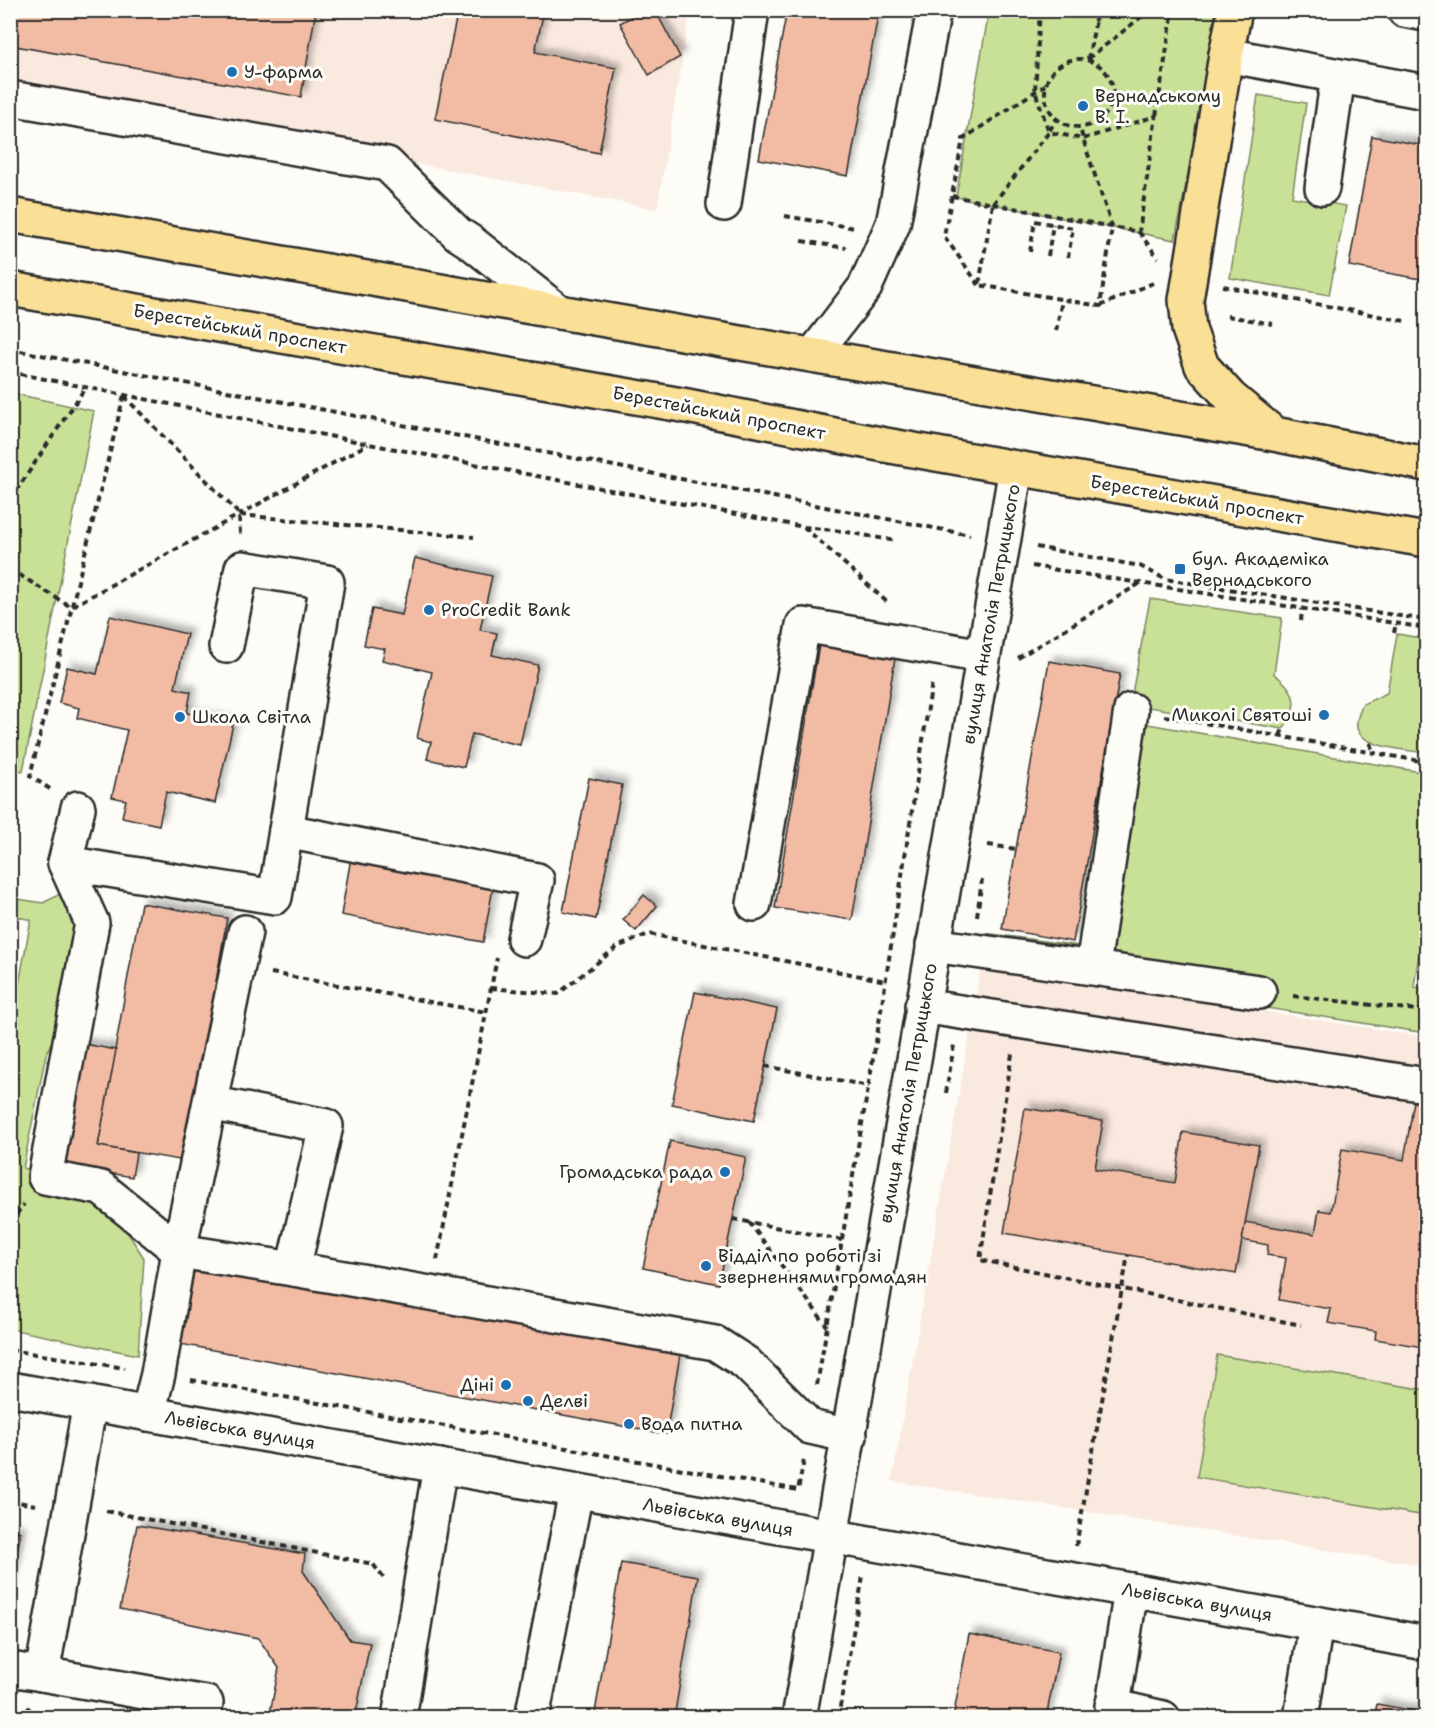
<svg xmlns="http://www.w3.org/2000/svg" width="1437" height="1728" font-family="'Shantell Sans',sans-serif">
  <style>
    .built { fill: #fae9de }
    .green { fill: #c9e197; stroke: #7a8661; stroke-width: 1.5 }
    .building { fill: #f2bca4; stroke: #2b2b2b; stroke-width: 1.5; filter: url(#shadow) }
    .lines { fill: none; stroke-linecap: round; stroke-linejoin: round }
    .minor-casing { stroke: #2b2b2b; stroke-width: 38 }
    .major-casing { stroke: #2b2b2b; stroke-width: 38 }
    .path { stroke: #2b2b2b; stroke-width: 4; stroke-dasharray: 6 4.5; stroke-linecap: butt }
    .minor { stroke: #fdfcf7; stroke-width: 33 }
    .major { stroke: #fadf96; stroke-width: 33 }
    .poi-dot { fill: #1f6fb2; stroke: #fdfcf7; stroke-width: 2 }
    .labels { text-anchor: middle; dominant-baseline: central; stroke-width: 6; stroke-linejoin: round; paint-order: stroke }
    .poi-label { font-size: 18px; fill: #2b2b2b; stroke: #fdfcf7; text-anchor: start }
    .street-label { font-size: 18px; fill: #2b2b2b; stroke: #fdfcf7 }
  </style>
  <defs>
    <filter id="shadow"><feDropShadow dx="5.5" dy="-5.5" stdDeviation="3" flood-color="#0004"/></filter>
  </defs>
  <rect width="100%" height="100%" fill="#fdfcf7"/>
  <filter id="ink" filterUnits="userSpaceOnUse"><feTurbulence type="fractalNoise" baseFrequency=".0167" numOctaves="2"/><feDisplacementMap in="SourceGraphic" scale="12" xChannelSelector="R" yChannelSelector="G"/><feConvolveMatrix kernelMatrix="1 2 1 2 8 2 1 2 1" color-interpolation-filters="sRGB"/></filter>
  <g filter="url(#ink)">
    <g class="built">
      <polygon points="10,11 690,11 657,209 11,88"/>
      <polygon points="981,967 1426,1037 1426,1566 892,1481"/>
    </g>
    <g class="green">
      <polygon points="989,11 1220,11 1175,240 956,197"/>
      <polygon points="1258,95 1306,103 1292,197 1346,206 1329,295 1230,278"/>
      <polygon points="11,393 94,411 23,771 10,768"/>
      <path d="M1150,599L1282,618L1274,674C1297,690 1300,707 1283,729L1130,704Z"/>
      <path d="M1397,634L1426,639V753C1408,750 1362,748 1357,728C1355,720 1360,711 1363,704L1387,693Z"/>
      <polygon points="1142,723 1426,773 1426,905 1414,987 1426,989 1426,1033 980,963 985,933 1102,949"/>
      <polygon points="79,884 82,975 46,1054 23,1168 109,1203 144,1258 138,1355 10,1329 11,1026 31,920 11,915 11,898 43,903"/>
      <polygon points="1217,1355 1426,1390 1426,1516 1197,1477"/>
    </g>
    <g class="building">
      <polygon points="10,10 316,10 301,97 10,45"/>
      <polygon points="458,10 544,10 535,52 616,68 599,153 435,119"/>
      <polygon points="644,10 655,10 680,57 649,75 620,23"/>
      <polygon points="787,10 879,10 848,176 759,159"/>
      <polygon points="1372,136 1426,146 1426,280 1349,266"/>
      <polygon points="415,558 492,576 480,630 497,633 492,655 538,665 520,745 472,734 464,767 427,759 431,742 417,738 432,672 382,660 385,649 364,645 372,609 402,615"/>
      <polygon points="110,616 187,634 175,688 191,692 187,713 233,724 215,803 166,792 159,825 122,817 126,800 112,797 127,730 77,718 79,708 59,703 67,667 97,674"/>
      <polygon points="819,645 895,658 852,920 775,908"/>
      <polygon points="1049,661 1120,674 1073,942 1002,929"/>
      <polygon points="589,778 622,785 596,919 563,912"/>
      <polygon points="352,852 495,877 483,942 341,915"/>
      <polygon points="644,895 657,906 636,931 623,920"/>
      <polygon points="141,903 227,918 185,1161 98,1146"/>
      <polygon points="695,992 777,1009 754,1121 672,1104"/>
      <polygon points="79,1043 116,1050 98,1146 136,1153 132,1177 57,1164"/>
      <polygon points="1414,1101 1426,1103 1426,1337 1424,1337 1423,1347 1375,1339 1376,1331 1328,1323 1331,1309 1279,1300 1286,1258 1267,1255 1268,1245 1242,1240 1245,1222 1315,1234 1319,1210 1331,1212 1342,1149 1404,1160"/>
      <polygon points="1025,1108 1103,1121 1095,1169 1175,1183 1183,1132 1259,1145 1236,1274 1004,1233"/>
      <polygon points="670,1141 746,1157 719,1284 643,1268"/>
      <polygon points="195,1266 680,1355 666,1434 180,1344"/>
      <polygon points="137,1525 305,1554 303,1571 350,1640 370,1643 355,1718 269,1718 279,1668 258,1638 120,1609"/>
      <polygon points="10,1530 21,1532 10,1588"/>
      <polygon points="621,1563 698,1576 674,1718 594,1718"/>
      <polygon points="969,1634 1059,1652 1046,1718 953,1718"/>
      <polygon points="1377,1704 1426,1713 1426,1718 1374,1718"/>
    </g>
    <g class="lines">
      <defs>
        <g id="minor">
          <polyline points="1404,10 1426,14"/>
          <polyline points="1226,55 1426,92"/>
          <polyline points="10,98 387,164 458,234 472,243 559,312"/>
          <polyline points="1322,188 1338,76"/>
          <polyline points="724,204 752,10"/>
          <polyline points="813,355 865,287 893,224 934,10"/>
          <polyline points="78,808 65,863 92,923 45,1177 101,1188 179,1251 293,1269 715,1343 746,1363 810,1427 850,1436"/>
          <polyline points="286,831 537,880 524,939"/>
          <polyline points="65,863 275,897 327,582 242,568 226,646"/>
          <polyline points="754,904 803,625 983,656"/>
          <polyline points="933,945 1259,992"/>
          <polyline points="1093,966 1131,710"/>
          <polyline points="922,1006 1426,1085"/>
          <polyline points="210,1103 326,1126 293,1269"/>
          <polyline points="10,1389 1426,1643"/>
          <polyline points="90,1403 42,1674 206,1703 203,1718"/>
          <polyline points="148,1414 158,1374 179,1251 245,932"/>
          <polyline points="10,1669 42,1674"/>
          <polyline points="1112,1706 1163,1718"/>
          <polyline points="399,1718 440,1466"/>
          <polyline points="532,1718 576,1491"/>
          <path d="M799,1718C875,1302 941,884 1016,468"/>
          <polyline points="1111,1718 1131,1590"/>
          <polyline points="1301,1718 1316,1624"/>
        </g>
        <g id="major">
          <polyline points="1235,10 1226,55 1186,300 1189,329 1202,366 1231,398 1273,433"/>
          <polyline points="10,215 559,312 1274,434 1426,464"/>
          <polyline points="10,289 682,405 885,445 1426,540"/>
        </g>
      </defs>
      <use href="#minor" class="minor-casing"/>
      <use href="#major" class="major-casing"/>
      <g class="path">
        <polyline points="1040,10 1035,91 1049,132 1056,119"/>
        <polyline points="1088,10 1096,21"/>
        <circle cx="1079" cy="93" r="34"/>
        <polyline points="1088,59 1150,10"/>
        <polyline points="1088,59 1098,10"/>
        <polyline points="1156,116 1173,10"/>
        <polyline points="952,196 993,204 1049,132 1083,139 1156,116 1139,232 1112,227 1083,139 1080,128"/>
        <polygon points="993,204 1112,227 1100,306 979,285"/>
        <polyline points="785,216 855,228"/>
        <polyline points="1139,232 1158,258"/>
        <polyline points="802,241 846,248"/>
        <polyline points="1030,252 1035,221 1073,228 1068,257"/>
        <polyline points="1048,256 1053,224"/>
        <polyline points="979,285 944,236 963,139 1045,85"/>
        <polyline points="1223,286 1405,321"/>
        <polyline points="1100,306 1153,283"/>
        <polyline points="1227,316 1273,324"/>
        <polyline points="1056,331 1062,300"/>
        <polyline points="10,349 970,535"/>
        <polyline points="10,372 369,444 804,527 841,531 896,541"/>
        <polyline points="124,396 239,514 240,534"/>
        <polyline points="10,500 85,388"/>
        <polyline points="240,515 474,537"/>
        <polyline points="804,527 888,603"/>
        <polyline points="1036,547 1140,566 1165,579 1426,620"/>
        <polyline points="1032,566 1426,628"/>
        <polyline points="10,569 71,607 368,444"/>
        <polyline points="1301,621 1302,609"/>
        <polyline points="1394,633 1396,623"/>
        <polyline points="1018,658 1139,584"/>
        <polyline points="1164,716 1426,762"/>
        <polyline points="1280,736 1283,729"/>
        <polyline points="1370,743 1373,752"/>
        <polyline points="50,789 30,776 124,395"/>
        <polyline points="988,845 1016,849"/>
        <polyline points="977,916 982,879"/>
        <polyline points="271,973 486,1012"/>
        <polyline points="491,988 558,994 617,947 649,934 886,981"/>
        <polyline points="1293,996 1426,1011"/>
        <polyline points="1012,1054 980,1260 1301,1325"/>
        <polyline points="765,1066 869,1086"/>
        <polyline points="946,1093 954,1045"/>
        <polyline points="733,1219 842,1240"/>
        <polyline points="749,1222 827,1326"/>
        <polyline points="10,1223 24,1204"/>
        <polyline points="437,1260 497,958"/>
        <polyline points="10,1350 125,1368"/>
        <polyline points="191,1380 798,1490 804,1460"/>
        <polyline points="817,1385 877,1036 932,682"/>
        <polyline points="10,1501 36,1505"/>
        <polyline points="106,1511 373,1564 385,1580"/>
        <polyline points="1076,1546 1128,1255"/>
        <polyline points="20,1718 30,1707"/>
        <polyline points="838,1718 863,1576"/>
      </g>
      <use href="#minor" class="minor"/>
      <use href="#major" class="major"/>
    </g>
  </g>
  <g class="poi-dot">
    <circle cx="232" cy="72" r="6"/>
    <circle cx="1083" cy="106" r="6"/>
    <rect x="1174" y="563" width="12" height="12" rx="3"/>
    <circle cx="429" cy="610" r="6"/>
    <circle cx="1324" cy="715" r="6"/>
    <circle cx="180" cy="717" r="6"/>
    <circle cx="725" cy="1172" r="6"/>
    <circle cx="706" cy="1266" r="6"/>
    <circle cx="506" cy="1385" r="6"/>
    <circle cx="528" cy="1401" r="6"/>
    <circle cx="629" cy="1424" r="6"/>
  </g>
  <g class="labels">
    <g class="poi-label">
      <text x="244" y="72">У-фарма</text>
      <text x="1095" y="96">Вернадському<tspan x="1095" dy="21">В. І.</tspan></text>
      <text x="1192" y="559">бул. Академіка<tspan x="1192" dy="21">Вернадського</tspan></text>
      <text x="441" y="610">ProCredit Bank</text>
      <text x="1312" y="715" text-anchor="end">Миколі Святоші</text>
      <text x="192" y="717">Школа Світла</text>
      <text x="713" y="1172" text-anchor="end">Громадська рада</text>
      <text x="718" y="1256">Відділ по роботі зі<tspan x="718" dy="21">зверненнями громадян</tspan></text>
      <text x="494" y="1385" text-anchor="end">Діні</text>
      <text x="540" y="1401">Делві</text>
      <text x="641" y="1424">Вода питна</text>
    </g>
    <g class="street-label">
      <text transform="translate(240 329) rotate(10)">Берестейський проспект</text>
      <text transform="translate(719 413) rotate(11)">Берестейський проспект</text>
      <text transform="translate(1197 500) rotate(10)">Берестейський проспект</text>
      <text transform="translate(991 614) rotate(-80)">вулиця Анатолія Петрицького</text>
      <text transform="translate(908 1093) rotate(-80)">вулиця Анатолія Петрицького</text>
      <text transform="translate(240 1430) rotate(10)">Львівська вулиця</text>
      <text transform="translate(718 1517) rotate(10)">Львівська вулиця</text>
      <text transform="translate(1197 1602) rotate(10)">Львівська вулиця</text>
    </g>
  </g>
  <rect width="1437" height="1728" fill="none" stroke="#fdfcf7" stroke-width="36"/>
  <rect x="18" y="18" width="1401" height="1692" fill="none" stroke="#2b2b2b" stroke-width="2" filter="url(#ink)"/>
</svg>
